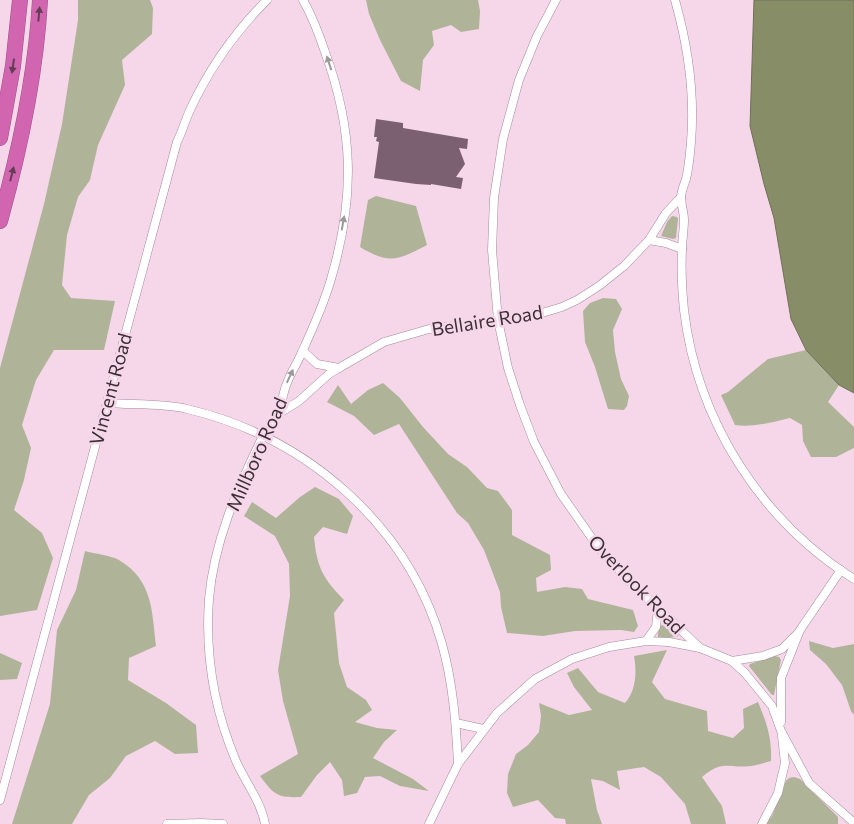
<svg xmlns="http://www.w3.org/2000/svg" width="854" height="824" font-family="Commissioner,sans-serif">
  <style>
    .green { fill: #afb499 }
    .water { fill: #878d66; stroke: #707158 }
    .building { fill: #7b6071 }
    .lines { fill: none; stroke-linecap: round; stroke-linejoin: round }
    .street-casing { stroke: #a6899b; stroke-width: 9 }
    .highway-casing { stroke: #9e5286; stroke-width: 16 }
    .street { stroke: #fff; stroke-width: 8 }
    .highway { stroke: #d265b0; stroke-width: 15 }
    .oneway { fill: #623d55 }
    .oneway2 { fill: #9e989b }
    .labels { text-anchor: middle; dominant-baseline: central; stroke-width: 5; stroke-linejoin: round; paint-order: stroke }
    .street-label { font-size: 19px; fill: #3c3037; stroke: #f6d7ea }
  </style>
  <rect width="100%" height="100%" fill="#f6d7ea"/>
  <g class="green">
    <polygon points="78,0 150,0 153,8 152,34 122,60 125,85 98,145 90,180 78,197 67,235 62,285 71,298 115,301 104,350 54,350 36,380 22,425 31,448 24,480 14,510 42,533 53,558 37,610 0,616 0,368 44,204 62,124 78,20"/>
    <polygon points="366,0 478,0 480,11 479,29 461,32 451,25 432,31 434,45 423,60 420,91 401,81 380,40 369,14"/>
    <path d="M376,196L416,206L427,245C398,260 390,265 360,247L368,200Z"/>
    <polygon points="672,216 677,217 678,219 676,238 673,239 661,236 667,222"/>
    <polygon points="603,298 616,299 622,309 613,330 615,352 621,379 629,396 627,406 624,410 608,409 595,367 585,342 583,311 590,303"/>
    <path d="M806,350L839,385L828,402L854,427V448L836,457H811L803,441L802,425L790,418C774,422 750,428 735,425L721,395L728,392L768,359Z"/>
    <polygon points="383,383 400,398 423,427 448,454 467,467 487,488 498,491 512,510 512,535 550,555 551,570 536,578 537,592 565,587 582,589 588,599 633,610 638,626 634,632 621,630 575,631 543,636 507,633 501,607 500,592 484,550 468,523 457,513 399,424 374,435 354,416 327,402 338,385 351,404 368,390"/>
    <path d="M315,487L339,499L353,516L347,534L323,527L314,537C317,568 323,578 344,600L334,613L339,663L347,687L366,700L372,710L355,722L377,728L397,730L384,742L373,758L413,779L429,791L400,786L380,776L365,777L357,793L344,796L342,780L330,762L317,775L301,797C278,798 274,795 260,776L298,754L283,701L278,670L290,596L289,564L275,536L244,516L252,502L276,518L300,497Z"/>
    <path d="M85,551C95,554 110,555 119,560C153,580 152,612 156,646L129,658L128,680L166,703L196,725L198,753L175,754L155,741L126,756L110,778L89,795L72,824H12L50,704L57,630L76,590Z"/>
    <path d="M665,622L679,631V635L677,637L658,638C657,632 660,625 665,622Z"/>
    <polygon points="809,641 833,648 854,644 854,715 851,711 842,685 826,664 810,650"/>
    <path d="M667,650L652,682L665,699L707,711L708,731L733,738L744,728L743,709L758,702C767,724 772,738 771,761C764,763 757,765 751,766C727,769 724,759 702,777L722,806L726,824H691L685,804L661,777L644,767L617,771L620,790L603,781L591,779L597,810L602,824H566L565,819L555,818L538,800L513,807L507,793L508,774L516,754L528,745L539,732L541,716L539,703L569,715L592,710L574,687L567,673L578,668L598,692L625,703C636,691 637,672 634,656Z"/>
    <polygon points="0,653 22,663 17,679 0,680"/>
    <polygon points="775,656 779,657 781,660 774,695 772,695 749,666 750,664"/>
    <polygon points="794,777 800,779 838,817 838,824 765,824 772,816 786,781 789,778"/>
  </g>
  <polygon class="water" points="754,0 854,0 854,393 839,385 806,350 791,319 774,218 764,184 750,126"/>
  <polygon class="building" points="376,119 403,123 403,128 468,139 467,149 459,148 465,164 456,177 463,178 461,189 431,184 431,185 416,184 374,178 379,142 376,141 377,137 374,137"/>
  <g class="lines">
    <defs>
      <g id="street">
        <polyline points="556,0 537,36 519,80 503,139 494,198 492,250 498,320 508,368 520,405 534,442 561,494 596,544 625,577 700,648 732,661 745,673 772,706 781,731 809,783 852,821"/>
        <path d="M675,0C688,46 695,94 691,142C690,154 689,167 686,179C684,185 681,192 681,197C681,205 684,212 684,220C684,230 682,240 682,250C681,270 682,290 684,310C697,420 760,520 854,579"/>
        <polyline points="649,240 666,243 682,249"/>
        <polyline points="303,351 317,364 339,368 384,342 429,329 532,316 562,307 577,300 599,286 624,266 649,240 666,213 681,197"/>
        <path d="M107,403C132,405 163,403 187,409C306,437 408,524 442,644C453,683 456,723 458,764"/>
        <polyline points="278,414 299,401 329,374 339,368"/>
        <polyline points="646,641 656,627 658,609"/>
        <polyline points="732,661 763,656 782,649 797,634"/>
        <polyline points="781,722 781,678 800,630 841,570"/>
        <polyline points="456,723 483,729"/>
        <path d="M0,800L177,142C182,132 185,121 190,110C209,69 235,32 267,0"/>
        <polyline points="167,824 201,823 223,824"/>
        <path d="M265,824C261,801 245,782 236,761C214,709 205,655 209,599C214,542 237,489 262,438C266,429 275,422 279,412C282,403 283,392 287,383C291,372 298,362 302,352C313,328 324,304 331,279C355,198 354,131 325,52C319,34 312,16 303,0"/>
        <polyline points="429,824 458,764 497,713 535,679 572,659 609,647 646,641 669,642 700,648"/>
        <polyline points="762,824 778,793 785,763 782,736"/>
      </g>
      <g id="highway">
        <polyline points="0,138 13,66 20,0"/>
        <path d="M0,221C20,149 36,75 40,0"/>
      </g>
    </defs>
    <use href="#street" class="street-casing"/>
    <use href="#highway" class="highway-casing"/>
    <use href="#street" class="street"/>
    <use href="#highway" class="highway"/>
  </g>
  <defs><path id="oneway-solid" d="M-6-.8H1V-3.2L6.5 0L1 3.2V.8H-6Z" transform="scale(1.25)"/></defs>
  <g class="oneway">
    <use href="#oneway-solid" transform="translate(39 14) rotate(-85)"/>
    <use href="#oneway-solid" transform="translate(13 66) rotate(98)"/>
    <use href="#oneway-solid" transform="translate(12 174) rotate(-76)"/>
  </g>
  <g class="oneway2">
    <use href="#oneway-solid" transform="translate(329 63) rotate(-108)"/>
    <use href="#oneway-solid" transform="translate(343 223) rotate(-80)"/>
    <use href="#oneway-solid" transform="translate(290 376) rotate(-65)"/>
  </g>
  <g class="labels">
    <g class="street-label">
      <text transform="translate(487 320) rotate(-9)">Bellaire Road</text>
      <text transform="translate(110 389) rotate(-75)">Vincent Road</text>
      <text transform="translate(256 454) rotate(-66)">Millboro Road</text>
      <text transform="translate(637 584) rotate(46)">Overlook Road</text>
    </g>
  </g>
</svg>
